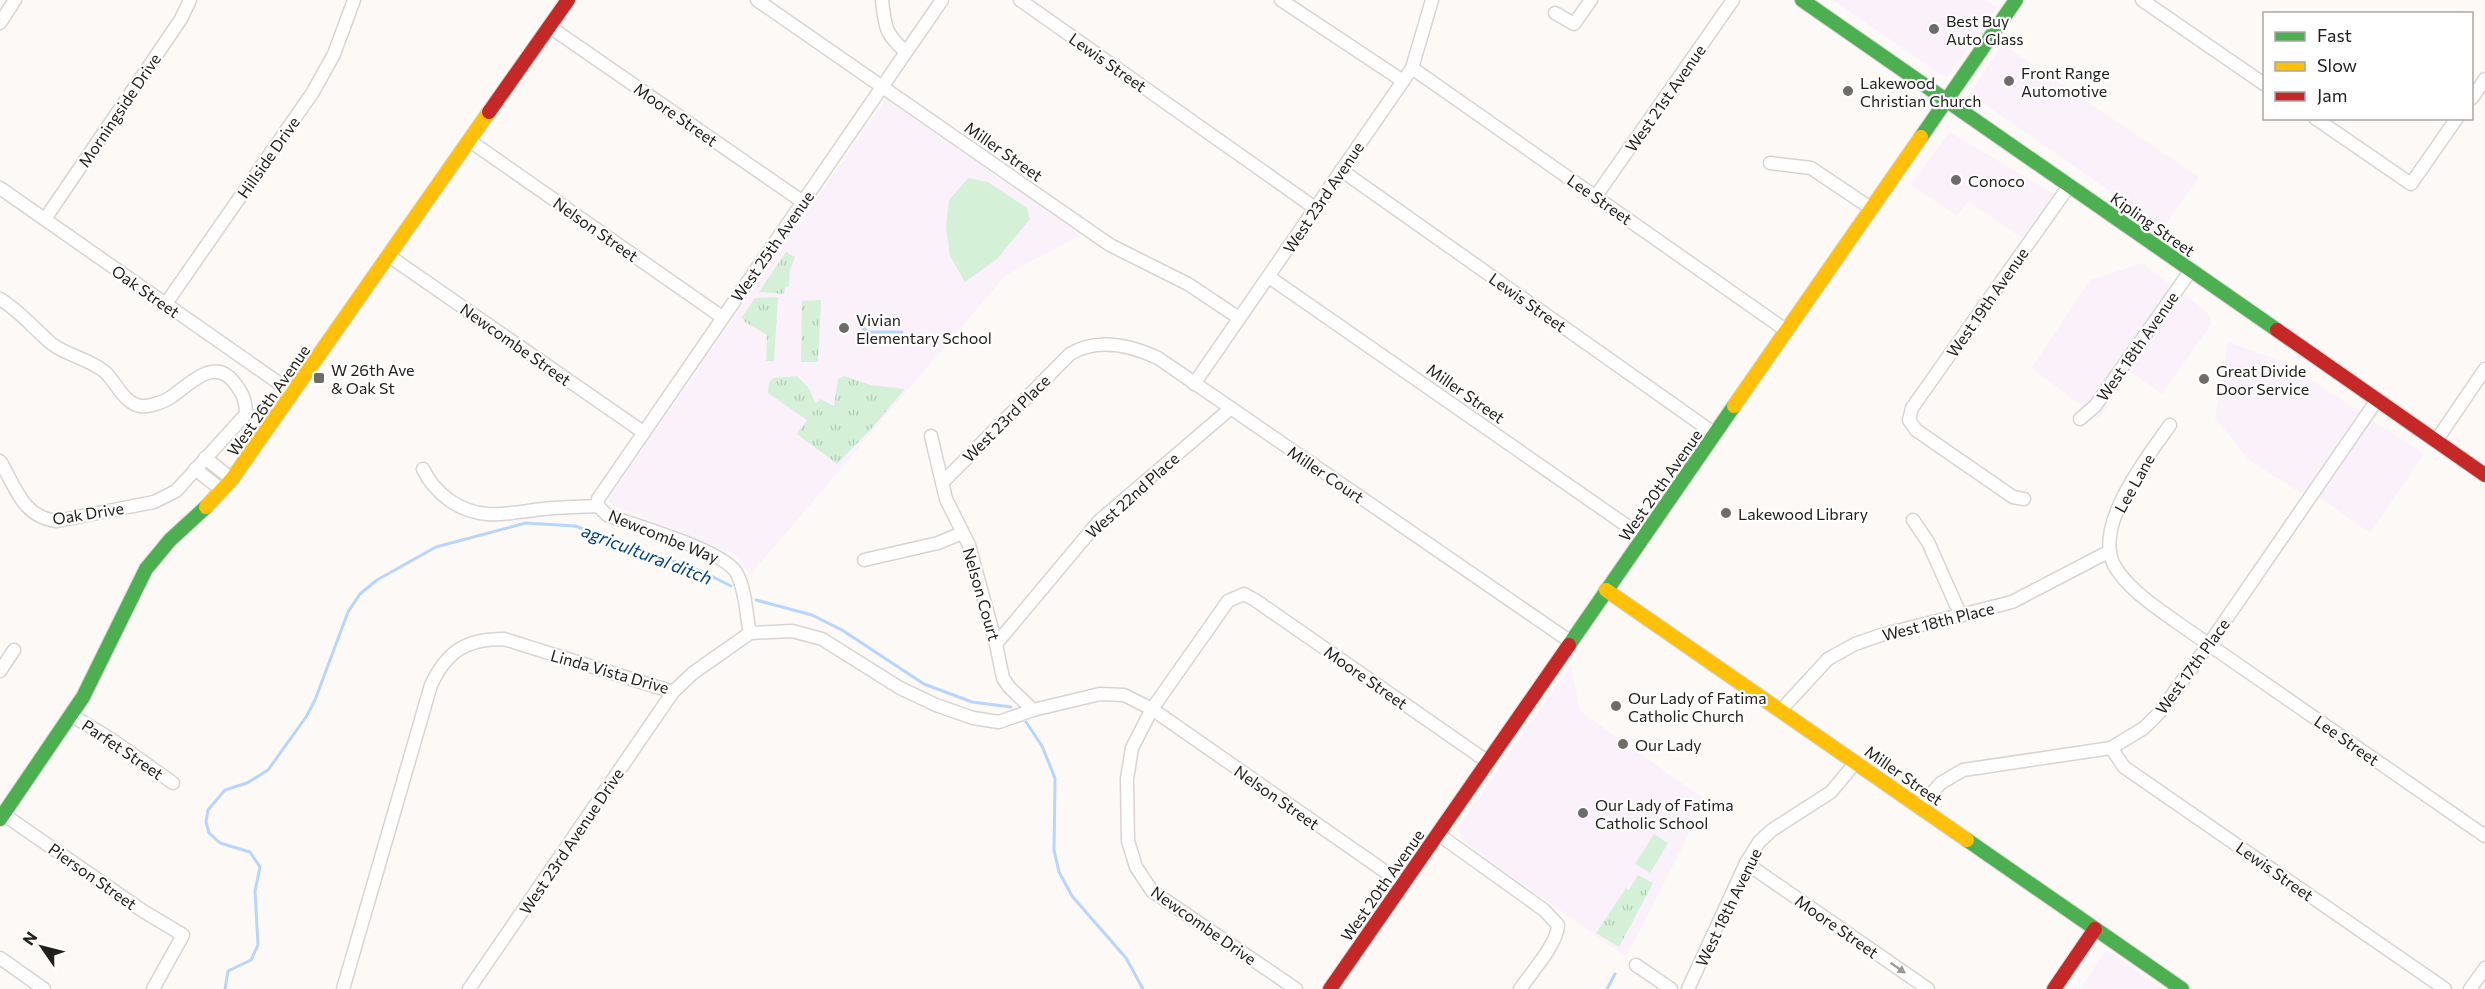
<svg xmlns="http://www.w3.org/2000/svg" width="2485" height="989" font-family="Commissioner,sans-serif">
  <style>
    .commercial { fill: #faf1fb }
    .education { fill: #fbf1fa }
    .grass { fill: url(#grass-tufts) }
    .pitch { fill: #d4f1d7 }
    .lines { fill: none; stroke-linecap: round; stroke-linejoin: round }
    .stream { stroke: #b7d5fd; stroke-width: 3 }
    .street-casing { stroke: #d7d4d2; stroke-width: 15 }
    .fast-casing { stroke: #d7d4d2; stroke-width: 16 }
    .slow-casing { stroke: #d7d4d2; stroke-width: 16 }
    .jam-casing { stroke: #d7d4d2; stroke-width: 16 }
    .street { stroke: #fffefe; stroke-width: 12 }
    .fast { stroke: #4caf50; stroke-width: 14 }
    .slow { stroke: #ffc107; stroke-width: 14 }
    .jam { stroke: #c62828; stroke-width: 14 }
    .oneway { fill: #9c9a99 }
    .poi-dot { fill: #6e6c69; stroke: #fff; stroke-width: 2 }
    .labels { text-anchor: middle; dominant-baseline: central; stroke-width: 4.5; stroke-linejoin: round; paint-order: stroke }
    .poi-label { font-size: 16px; fill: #22201d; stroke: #fff; text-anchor: start }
    .street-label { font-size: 16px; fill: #22201d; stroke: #fff }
    .water-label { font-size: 18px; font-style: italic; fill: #014383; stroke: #fff }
  </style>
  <defs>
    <pattern id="grass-tufts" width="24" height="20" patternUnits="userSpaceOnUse" patternTransform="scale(1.5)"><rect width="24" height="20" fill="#d4f1d7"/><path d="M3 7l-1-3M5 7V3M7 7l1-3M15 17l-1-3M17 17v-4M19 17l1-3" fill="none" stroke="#b6ceb8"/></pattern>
  </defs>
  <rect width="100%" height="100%" fill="#fcf9f7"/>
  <g class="commercial">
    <polygon points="1833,0 1986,0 1997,8 1946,78"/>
    <polygon points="2002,44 2199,177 2163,228 1970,94"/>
    <polygon points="1950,132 2054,194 2022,238 1968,201 1957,216 1910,184"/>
    <polygon points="2142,263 2207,312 2211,324 2162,394 2129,371 2099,419 2032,368 2090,280"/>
    <polygon points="2228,342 2284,362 2424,454 2370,533 2319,497 2301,493 2249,460 2215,418"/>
    <polygon points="2106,950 2162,989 2080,989"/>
  </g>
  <g class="education">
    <polygon points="886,99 1081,235 1006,275 750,575 738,556 611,504 608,499"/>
    <polygon points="1571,666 1580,711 1704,799 1679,854 1626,957 1475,850 1462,839 1459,833 1459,826"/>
  </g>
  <g class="grass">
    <polygon points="786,252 795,257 790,270 789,286 785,287 784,294 759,292"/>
    <polygon points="778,297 774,361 766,361 767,335 745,322 742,317 755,298"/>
    <polygon points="821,300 818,362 801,362 802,301"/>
    <polygon points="797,376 808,387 816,404 820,399 834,406 838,379 844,376 871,385 905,389 872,428 837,464 797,434 807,420 768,393 769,382 773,378"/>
    <polygon points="1638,875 1653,883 1619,947 1596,933 1626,888 1629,890"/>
  </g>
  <g class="pitch">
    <polygon points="968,178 988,182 1027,208 1030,219 997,259 965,282 950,256 946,227 949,200"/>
    <polygon points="1654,834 1668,843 1650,873 1635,864"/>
  </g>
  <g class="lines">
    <g class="stream">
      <polyline points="863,328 868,332 902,332"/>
      <polyline points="756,600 812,615 842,630 924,684 972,702 1011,707"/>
      <polyline points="1026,722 1042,746 1055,778 1054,850 1059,872 1072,896 1126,958 1143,989"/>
      <polyline points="225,989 228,971 251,960 258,945 255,891 260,867 250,852 220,843 209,833 206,822 208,810 225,790 247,783 268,770 306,717 315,700 348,612 360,594 377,580 436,547 526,523 575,526 703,572 731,586"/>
      <polyline points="1607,989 1615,974"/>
    </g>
    <defs>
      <g id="street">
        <polyline points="757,0 1110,245 1188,284 1239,318"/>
        <path d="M882,0C885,27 885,34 906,52"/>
        <polyline points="1020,0 1315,208"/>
        <polyline points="1281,0 1403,81"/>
        <polyline points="2142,0 2264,84"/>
        <polyline points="1555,13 1574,24 1591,0"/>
        <polyline points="0,23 15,0"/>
        <polyline points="550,27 803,202"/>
        <polyline points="1412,68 1787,331"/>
        <polyline points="2472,98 2485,79"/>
        <polyline points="2315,118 2411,184 2457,118"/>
        <polyline points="470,141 722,317"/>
        <polyline points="1770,163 1811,168 1872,209"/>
        <polyline points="1341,170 1715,434"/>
        <polyline points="0,188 293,393"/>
        <polyline points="1596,196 1733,0"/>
        <polyline points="45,219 181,19 190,0"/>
        <polyline points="389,256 643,432"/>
        <polyline points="1269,277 1643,537"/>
        <path d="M0,299C20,311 34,329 52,344C68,356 90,359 105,372C116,382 124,404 141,406C149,407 164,402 171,397C189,385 213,357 233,381C242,392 246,400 246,414L176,491L154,502L57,521C22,517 16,487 0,461"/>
        <polyline points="165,305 313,92 334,54 354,0"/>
        <polyline points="1194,384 1412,68 1432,0"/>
        <polyline points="2080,419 2095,406 2191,270"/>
        <path d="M2170,425C2148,456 2093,525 2114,565C2127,588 2154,606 2175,621L2485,836"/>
        <polyline points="931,436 946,499 969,545 996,644 1003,678 1009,687 1033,710"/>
        <polyline points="2436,441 2485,369"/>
        <polyline points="205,458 232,479"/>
        <polyline points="195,469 222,490"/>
        <path d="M423,469C429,482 437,491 449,500C480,522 508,513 543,509C561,507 580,507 598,506"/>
        <path d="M943,482L1070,354C1098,337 1130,345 1158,358L1571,642"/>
        <polyline points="2024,499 2013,497 1916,430 1909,420 1912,408 2069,186"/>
        <polyline points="1913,520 1928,542 1961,616"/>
        <polyline points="864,560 938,543 962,533"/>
        <path d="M750,633C746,615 746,591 737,574C727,551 633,525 607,515L598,506V499L942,0"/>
        <polyline points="996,644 1099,521 1230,409"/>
        <polyline points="0,671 14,650"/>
        <polyline points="1781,710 1828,659 1855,644 1881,635 2012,602 2110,551"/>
        <polyline points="71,715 114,741 173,783"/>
        <polyline points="2111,748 2124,767 2445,989"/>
        <polyline points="1920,806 1941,783 1963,770 2111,748 2144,728 2159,713 2209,644 2377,400"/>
        <polyline points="3,814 143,911 183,935 153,989"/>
        <path d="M1438,834L1544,910L1558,925C1558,943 1531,973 1520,989"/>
        <polyline points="1746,863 1928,989"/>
        <polyline points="0,958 44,989"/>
        <polyline points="1636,965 1671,989"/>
        <path d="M343,989L431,685C447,651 466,639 504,639L673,692"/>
        <polyline points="469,989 673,692 693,673 750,633 792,631 822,639 900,688 936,705 973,718 999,722 1033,710 1100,694 1124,695 1152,709 1403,884"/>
        <polyline points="1296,989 1152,891 1136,867 1128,841 1127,779 1132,748 1152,709 1228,601 1244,594 1255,600 1488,762"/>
        <polyline points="1688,989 1746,863 1759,842 1772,830 1831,792 1856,762"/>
        <polyline points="2470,989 2485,968"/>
      </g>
      <g id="fast">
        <polyline points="1802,0 2277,330"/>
        <polyline points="1921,137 2016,0"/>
        <polyline points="1569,645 1734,406"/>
        <polyline points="0,819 83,697 146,569 170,540 206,507"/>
        <polyline points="1967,840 2182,989"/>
      </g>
      <g id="slow">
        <polyline points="1734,406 1921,137"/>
        <polyline points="206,507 232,479 489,112"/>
        <polyline points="1606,590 1967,840"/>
      </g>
      <g id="jam">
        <polyline points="489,112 568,0"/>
        <polyline points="2277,330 2485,475"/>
        <polyline points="1330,989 1569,645"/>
        <polyline points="2054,989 2095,929"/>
      </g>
    </defs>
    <use href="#street" class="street-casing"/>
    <use href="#fast" class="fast-casing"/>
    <use href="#slow" class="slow-casing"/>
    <use href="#jam" class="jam-casing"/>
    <use href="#street" class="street"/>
    <use href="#fast" class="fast"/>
    <use href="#slow" class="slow"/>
    <use href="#jam" class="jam"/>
  </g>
  <defs><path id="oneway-solid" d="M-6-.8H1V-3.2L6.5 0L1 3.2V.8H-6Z" transform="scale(1.5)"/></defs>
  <use class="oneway" href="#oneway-solid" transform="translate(1898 968) rotate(35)"/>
  <g class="poi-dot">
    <circle cx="1934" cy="29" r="6"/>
    <circle cx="2009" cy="81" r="6"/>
    <circle cx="1848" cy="91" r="6"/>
    <circle cx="1956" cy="180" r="6"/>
    <circle cx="844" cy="328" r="6"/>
    <rect x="313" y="372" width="12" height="12" rx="3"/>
    <circle cx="2204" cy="379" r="6"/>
    <circle cx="1726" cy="513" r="6"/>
    <circle cx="1616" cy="706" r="6"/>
    <circle cx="1623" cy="744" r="6"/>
    <circle cx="1583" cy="813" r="6"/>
  </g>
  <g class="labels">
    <g class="poi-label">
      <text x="1946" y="20">Best Buy<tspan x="1946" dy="18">Auto Glass</tspan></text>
      <text x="2021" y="72">Front Range<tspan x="2021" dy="18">Automotive</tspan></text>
      <text x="1860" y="82">Lakewood<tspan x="1860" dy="18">Christian Church</tspan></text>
      <text x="1968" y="180">Conoco</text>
      <text x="856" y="319">Vivian<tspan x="856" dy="18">Elementary School</tspan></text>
      <text x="331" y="369">W 26th Ave<tspan x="331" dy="18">&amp; Oak St</tspan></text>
      <text x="2216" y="370">Great Divide<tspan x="2216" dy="18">Door Service</tspan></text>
      <text x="1738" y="513">Lakewood Library</text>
      <text x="1628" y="697">Our Lady of Fatima<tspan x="1628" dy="18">Catholic Church</tspan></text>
      <text x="1635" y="744">Our Lady</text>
      <text x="1595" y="804">Our Lady of Fatima<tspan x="1595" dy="18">Catholic School</tspan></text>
    </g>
    <g class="street-label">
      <text transform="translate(1108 62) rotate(35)">Lewis Street</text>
      <text transform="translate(1665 98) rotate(-55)">West 21st Avenue</text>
      <text transform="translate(119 110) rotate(-56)">Morningside Drive</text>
      <text transform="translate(676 114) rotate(35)">Moore Street</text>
      <text transform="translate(1004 151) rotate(35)">Miller Street</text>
      <text transform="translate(268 157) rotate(-55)">Hillside Drive</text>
      <text transform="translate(1323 197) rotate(-56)">West 23rd Avenue</text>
      <text transform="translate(1600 199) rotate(35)">Lee Street</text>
      <text transform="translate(2153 224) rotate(35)">Kipling Street</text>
      <text transform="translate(596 229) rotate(35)">Nelson Street</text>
      <text transform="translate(772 246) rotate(-55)">West 25th Avenue</text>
      <text transform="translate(146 291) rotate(35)">Oak Street</text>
      <text transform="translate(1528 302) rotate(35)">Lewis Street</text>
      <text transform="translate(1987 302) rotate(-55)">West 19th Avenue</text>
      <text transform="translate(516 344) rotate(35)">Newcombe Street</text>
      <text transform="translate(2137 346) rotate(-55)">West 18th Avenue</text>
      <text transform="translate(1466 393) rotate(35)">Miller Street</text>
      <text transform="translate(268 400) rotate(-55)">West 26th Avenue</text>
      <text transform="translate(1006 418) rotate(-45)">West 23rd Place</text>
      <text transform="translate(1326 474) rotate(34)">Miller Court</text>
      <text transform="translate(2134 483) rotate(-61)">Lee Lane</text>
      <text transform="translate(1660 485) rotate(-55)">West 20th Avenue</text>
      <text transform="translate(1132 495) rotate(-42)">West 22nd Place</text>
      <text transform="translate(88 513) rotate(-9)">Oak Drive</text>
      <text transform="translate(664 536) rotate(22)">Newcombe Way</text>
      <text transform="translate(982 594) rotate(74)">Nelson Court</text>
      <text transform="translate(1938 621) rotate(-14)">West 18th Place</text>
      <text transform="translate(2192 666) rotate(-54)">West 17th Place</text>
      <text transform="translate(610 671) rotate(16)">Linda Vista Drive</text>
      <text transform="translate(1366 677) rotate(35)">Moore Street</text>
      <text transform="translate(2347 740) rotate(35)">Lee Street</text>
      <text transform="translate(123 749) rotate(34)">Parfet Street</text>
      <text transform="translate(1904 775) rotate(35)">Miller Street</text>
      <text transform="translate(1277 797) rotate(35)">Nelson Street</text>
      <text transform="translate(571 841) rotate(-56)">West 23rd Avenue Drive</text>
      <text transform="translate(2275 871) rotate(35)">Lewis Street</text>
      <text transform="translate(93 876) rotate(35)">Pierson Street</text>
      <text transform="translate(1382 885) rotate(-55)">West 20th Avenue</text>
      <text transform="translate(1728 907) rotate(-64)">West 18th Avenue</text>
      <text transform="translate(1204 925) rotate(35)">Newcombe Drive</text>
      <text transform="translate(1837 926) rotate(35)">Moore Street</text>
    </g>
    <g class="water-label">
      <text transform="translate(647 554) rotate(21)">agricultural ditch</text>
    </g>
  </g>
  <rect x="2263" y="12" width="210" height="108" fill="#ffffff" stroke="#a7a6a5" stroke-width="1.5"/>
  <rect x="2275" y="32" width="30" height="9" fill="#4caf50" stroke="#a7a6a5" stroke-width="1.5"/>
  <text x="2317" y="42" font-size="18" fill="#22201d">Fast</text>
  <rect x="2275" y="62" width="30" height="9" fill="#ffc107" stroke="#a7a6a5" stroke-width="1.5"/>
  <text x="2317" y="72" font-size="18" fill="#22201d">Slow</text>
  <rect x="2275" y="92" width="30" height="9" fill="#c62828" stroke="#a7a6a5" stroke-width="1.5"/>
  <text x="2317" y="102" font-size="18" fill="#22201d">Jam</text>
  <g transform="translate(42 947) rotate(305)" stroke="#ffffff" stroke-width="4.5" paint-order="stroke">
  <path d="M0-4.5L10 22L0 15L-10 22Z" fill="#22201d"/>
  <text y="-9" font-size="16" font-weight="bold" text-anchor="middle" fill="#22201d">N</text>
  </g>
</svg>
